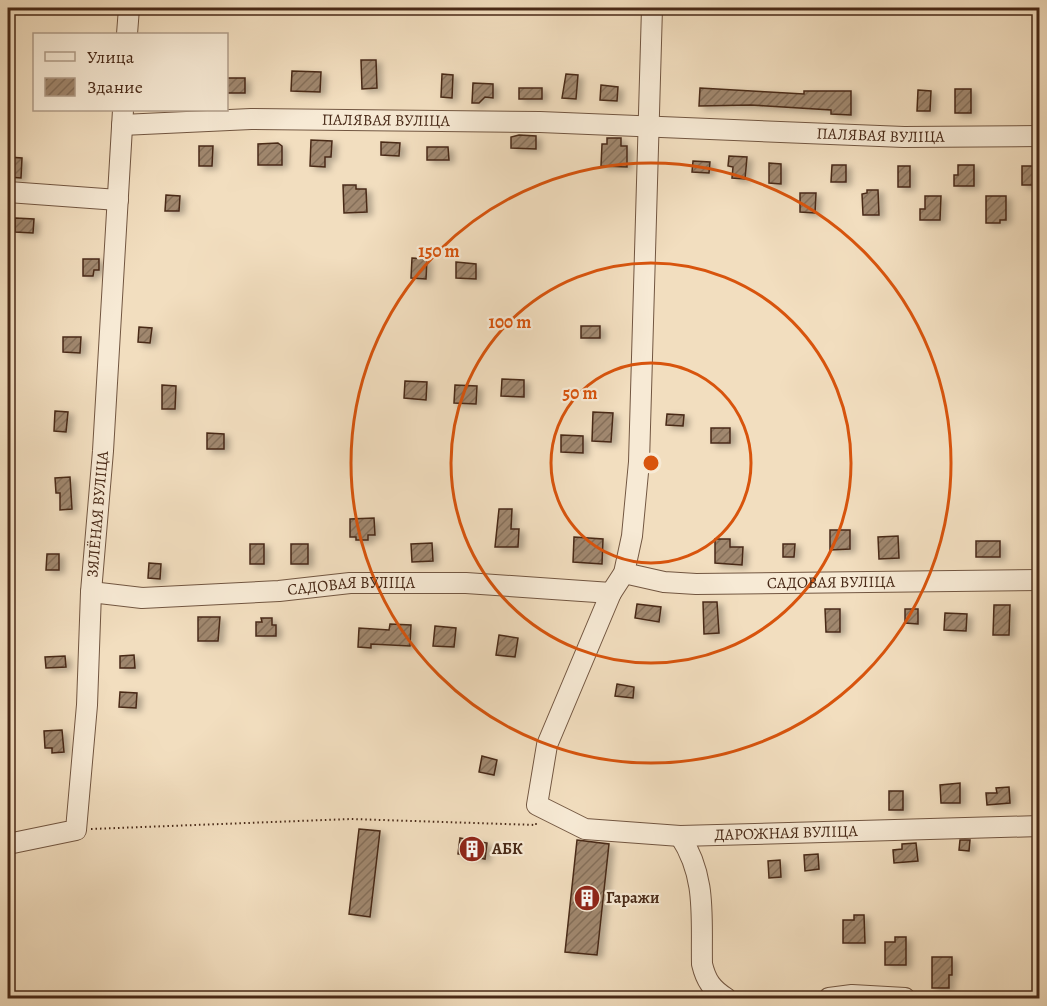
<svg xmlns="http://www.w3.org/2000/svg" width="1047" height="1006" font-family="Alegreya,serif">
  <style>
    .building { fill: url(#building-hatch); stroke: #482917; stroke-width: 1.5; filter: url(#shadow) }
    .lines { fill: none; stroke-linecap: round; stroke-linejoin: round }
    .minor-casing { stroke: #725641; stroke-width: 22 }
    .path { stroke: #482917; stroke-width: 2; stroke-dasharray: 1.5 3; stroke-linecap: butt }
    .minor { stroke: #f7ead5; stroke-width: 20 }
    .ring { fill: none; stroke: #d8540d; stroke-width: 3 }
    .labels { text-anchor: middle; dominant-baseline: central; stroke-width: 4.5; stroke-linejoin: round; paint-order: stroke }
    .street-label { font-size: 16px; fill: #482917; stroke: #f7ead5 }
    .poi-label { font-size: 16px; font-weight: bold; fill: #482917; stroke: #f7ead5; text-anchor: start }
    .centre { fill: #d8540d; stroke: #f7ead5; stroke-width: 3 }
    .ring-label { font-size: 18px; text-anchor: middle; font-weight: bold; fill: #d8540d; stroke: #f7ead5; stroke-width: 4.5; stroke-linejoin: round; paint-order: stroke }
  </style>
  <defs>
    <pattern id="building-hatch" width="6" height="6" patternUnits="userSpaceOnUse" patternTransform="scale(1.5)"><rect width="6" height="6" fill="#a0876e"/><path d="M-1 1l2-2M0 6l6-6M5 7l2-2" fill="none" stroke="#846e59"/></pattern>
    <filter id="shadow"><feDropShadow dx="5" dy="3" stdDeviation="3" flood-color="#0004"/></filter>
  </defs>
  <rect width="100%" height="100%" fill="#f2debf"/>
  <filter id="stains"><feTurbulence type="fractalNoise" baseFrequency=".00333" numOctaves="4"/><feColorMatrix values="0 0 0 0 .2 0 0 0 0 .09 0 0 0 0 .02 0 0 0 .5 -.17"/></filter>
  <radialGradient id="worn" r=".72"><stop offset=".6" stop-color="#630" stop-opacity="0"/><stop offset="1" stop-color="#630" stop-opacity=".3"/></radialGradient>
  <g class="building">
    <polygon points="361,60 376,60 377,88 362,89"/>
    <polygon points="292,71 321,72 320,92 291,91"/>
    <polygon points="442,74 453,75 452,98 441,97"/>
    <polygon points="566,74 578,75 576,99 562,98"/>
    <rect x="226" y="78" width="19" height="15"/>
    <polygon points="473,83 493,84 493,98 485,97 479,103 472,103"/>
    <polygon points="601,85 618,87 617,101 600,100"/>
    <rect x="519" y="88" width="23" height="11"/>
    <polygon points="700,88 804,94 804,91 851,91 851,115 831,114 831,110 751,105 699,106"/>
    <rect x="955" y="89" width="16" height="24"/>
    <polygon points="918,90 931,91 930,111 917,111"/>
    <polygon points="519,135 536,136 536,149 511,148 511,137"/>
    <polygon points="607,138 621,138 621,146 627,146 627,167 601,166 602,144 607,144"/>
    <polygon points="311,140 332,141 331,157 325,157 325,167 310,166"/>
    <polygon points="381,142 400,143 399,156 381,155"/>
    <polygon points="278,143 282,146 282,165 258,165 258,144"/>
    <polygon points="199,146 213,146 212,166 199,166"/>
    <polygon points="427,147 448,147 449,160 427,160"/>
    <polygon points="729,156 747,157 745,179 732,178 733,167 728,166"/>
    <polygon points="8,157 22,158 21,178 8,177"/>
    <polygon points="693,161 710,162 709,173 692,172"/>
    <polygon points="769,163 781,164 781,184 769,183"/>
    <polygon points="832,165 846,165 846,182 831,182"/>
    <polygon points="958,165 974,165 974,186 954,186 954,175 958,175"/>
    <rect x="898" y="166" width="12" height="21"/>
    <polygon points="1022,166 1035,166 1034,185 1022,185"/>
    <polygon points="343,185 356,185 356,189 366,189 367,212 344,213"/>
    <polygon points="867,190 878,190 879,215 863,215 862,194 867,193"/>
    <polygon points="800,193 816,193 815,213 800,212"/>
    <polygon points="166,195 180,196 179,211 165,211"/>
    <polygon points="925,196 941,196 940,220 920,220 920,209 925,209"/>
    <polygon points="986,196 1006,196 1006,220 1000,220 1000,223 986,223"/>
    <polygon points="15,218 34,219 33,233 15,232"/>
    <polygon points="412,258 427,259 426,279 411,278"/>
    <polygon points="83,259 99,259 99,270 94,270 93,276 83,276"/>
    <polygon points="456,262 476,264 476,279 456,278"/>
    <rect x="581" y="326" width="19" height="12"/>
    <polygon points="139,327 152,328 150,343 138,342"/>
    <polygon points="63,337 81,337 80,353 63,352"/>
    <polygon points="502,379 524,380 524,397 501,396"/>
    <polygon points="405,381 427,382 426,400 404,398"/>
    <polygon points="162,385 176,386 175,409 162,409"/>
    <polygon points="455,385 477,386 476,404 454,403"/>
    <polygon points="55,411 68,412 66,432 54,431"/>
    <polygon points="593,412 613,413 611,442 592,441"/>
    <polygon points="667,414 684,415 683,426 666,425"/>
    <rect x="711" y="428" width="19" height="15"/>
    <polygon points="207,433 224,434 224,449 207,449"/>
    <polygon points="561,435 583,436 583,453 561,452"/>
    <polygon points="70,477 72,509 60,510 60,493 56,493 55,478"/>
    <polygon points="499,509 512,509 511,529 519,529 518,547 495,547"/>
    <polygon points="374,518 375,535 368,535 368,540 356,540 356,537 350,537 350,519"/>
    <polygon points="830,530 850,530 850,549 830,550"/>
    <polygon points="898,536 899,558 879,559 878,537"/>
    <polygon points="574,537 603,539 602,564 573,562"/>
    <polygon points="715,539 730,539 730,547 743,547 742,565 715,563"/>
    <rect x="976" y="541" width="24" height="16"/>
    <polygon points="432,543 433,561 412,562 411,544"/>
    <rect x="250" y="544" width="14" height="20"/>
    <rect x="291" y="544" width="17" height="20"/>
    <polygon points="783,544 795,544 794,557 783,557"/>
    <polygon points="47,554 59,554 59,570 46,570"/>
    <polygon points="149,563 161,564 160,579 148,578"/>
    <polygon points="703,602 717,602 719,633 704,634"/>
    <polygon points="637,604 661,607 659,622 635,618"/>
    <polygon points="994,605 1010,605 1009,635 993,635"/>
    <polygon points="825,609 840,609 840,632 826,632"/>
    <polygon points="905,609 918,609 918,624 905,623"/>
    <polygon points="945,613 967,614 966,631 944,630"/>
    <polygon points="198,617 220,617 218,641 198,641"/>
    <polygon points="261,618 272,618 272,625 276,625 276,636 256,636 256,622 262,622"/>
    <polygon points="390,624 411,625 410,646 371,644 371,648 358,647 359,628 389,630"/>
    <polygon points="435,626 456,628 454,647 433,646"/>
    <polygon points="499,635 518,638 515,657 496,655"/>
    <polygon points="134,655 135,668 120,668 120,656"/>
    <polygon points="65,656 66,667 46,668 45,657"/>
    <polygon points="617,684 634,687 633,698 615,696"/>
    <polygon points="120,692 137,693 136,708 119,707"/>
    <polygon points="62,730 64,752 52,753 52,748 45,748 44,731"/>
    <polygon points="482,756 497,760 494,775 479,772"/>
    <polygon points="960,783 960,803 941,803 940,785"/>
    <polygon points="1009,787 1010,803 987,805 986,793 997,793 996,788"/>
    <rect x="889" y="791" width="14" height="19"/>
    <polygon points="359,829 380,831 370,917 349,914"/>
    <polygon points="460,838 487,843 485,859 458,854"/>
    <polygon points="577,840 609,844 597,955 565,952"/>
    <polygon points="960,840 970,840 969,851 959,850"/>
    <polygon points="916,843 918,861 894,863 893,850 902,849 902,844"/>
    <polygon points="818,854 819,869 805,871 804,855"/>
    <polygon points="780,860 781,877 769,878 768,861"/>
    <polygon points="854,915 864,915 865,943 843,943 843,920 854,920"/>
    <polygon points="895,937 906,937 906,965 885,965 885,942 895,942"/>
    <polygon points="932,957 952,957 952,975 949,975 949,988 932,988"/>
  </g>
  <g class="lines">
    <defs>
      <g id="minor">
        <path id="s1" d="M652,8L639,462L632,536L624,573L611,593L547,745L537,805L585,829L680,836L1040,826"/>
        <polyline points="127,34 129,8"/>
        <path id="s2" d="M122,125L251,119L540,122L904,137L1040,136"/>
        <polyline points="8,192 118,200"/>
        <path id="s3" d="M624,573L664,582L696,584L1040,580"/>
        <path id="s4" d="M91,592L142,598L279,591L350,583H466L611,593"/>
        <path d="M680,836C707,877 701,917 702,964C706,981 712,989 726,998"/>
        <path id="s5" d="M8,844L76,830L87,705L91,592L103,451L123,110"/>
        <polyline points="829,998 852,995 905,998"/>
      </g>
    </defs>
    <use href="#minor" class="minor-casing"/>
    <polyline class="path" points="91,829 351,819 536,825 536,823"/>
    <use href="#minor" class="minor"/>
  </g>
  <g class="ring">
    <circle cx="651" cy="463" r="100"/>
    <circle cx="651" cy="463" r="200"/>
    <circle cx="651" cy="463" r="300"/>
  </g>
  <defs>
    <symbol id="building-disc" viewBox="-11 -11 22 22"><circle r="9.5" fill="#8f2418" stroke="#f7ead5"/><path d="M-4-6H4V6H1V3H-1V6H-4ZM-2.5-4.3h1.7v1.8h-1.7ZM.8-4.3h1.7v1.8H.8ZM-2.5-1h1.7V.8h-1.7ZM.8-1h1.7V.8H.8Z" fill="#fff"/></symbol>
  </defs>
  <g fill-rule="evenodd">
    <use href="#building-disc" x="457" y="834" width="30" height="30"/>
    <use href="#building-disc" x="572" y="883" width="30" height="30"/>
  </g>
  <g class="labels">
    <g class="street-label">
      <text stroke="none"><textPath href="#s2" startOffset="264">ПАЛЯВАЯ ВУЛІЦА</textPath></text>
      <text stroke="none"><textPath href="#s2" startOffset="759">ПАЛЯВАЯ ВУЛІЦА</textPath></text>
      <text stroke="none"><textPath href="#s5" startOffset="386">ЗЯЛЁНАЯ ВУЛІЦА</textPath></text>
      <text stroke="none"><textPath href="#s3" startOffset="208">САДОВАЯ ВУЛІЦА</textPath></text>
      <text stroke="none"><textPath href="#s4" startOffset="261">САДОВАЯ ВУЛІЦА</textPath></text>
      <text stroke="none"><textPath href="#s1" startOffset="1071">ДАРОЖНАЯ ВУЛІЦА</textPath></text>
    </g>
    <g class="poi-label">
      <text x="492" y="849">АБК</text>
      <text x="606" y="898">Гаражи</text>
    </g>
  </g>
  <circle cx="651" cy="463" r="9" class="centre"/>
  <g class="ring-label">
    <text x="439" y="257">150 m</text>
    <text x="510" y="328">100 m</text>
    <text x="580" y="399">50 m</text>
  </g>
  <rect width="1047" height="1006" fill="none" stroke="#f2debf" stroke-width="30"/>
  <rect x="9" y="9" width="1029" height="988" fill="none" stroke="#482917" stroke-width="3"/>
  <rect x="15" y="15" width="1017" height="976" fill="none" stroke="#482917" stroke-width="1.5"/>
  <rect x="33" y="33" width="195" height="78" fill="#f7ead5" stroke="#b19d89" stroke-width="1.5"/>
  <rect x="45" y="52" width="30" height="9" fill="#f7ead5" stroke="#b19d89" stroke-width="1.5"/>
  <text x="87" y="63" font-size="18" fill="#482917">Улица</text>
  <rect x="45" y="78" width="30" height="18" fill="url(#building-hatch)" stroke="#b19d89" stroke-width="1.5"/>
  <text x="87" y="93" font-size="18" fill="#482917">Здание</text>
  <rect width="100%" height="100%" filter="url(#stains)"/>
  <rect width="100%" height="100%" fill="url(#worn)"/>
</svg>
